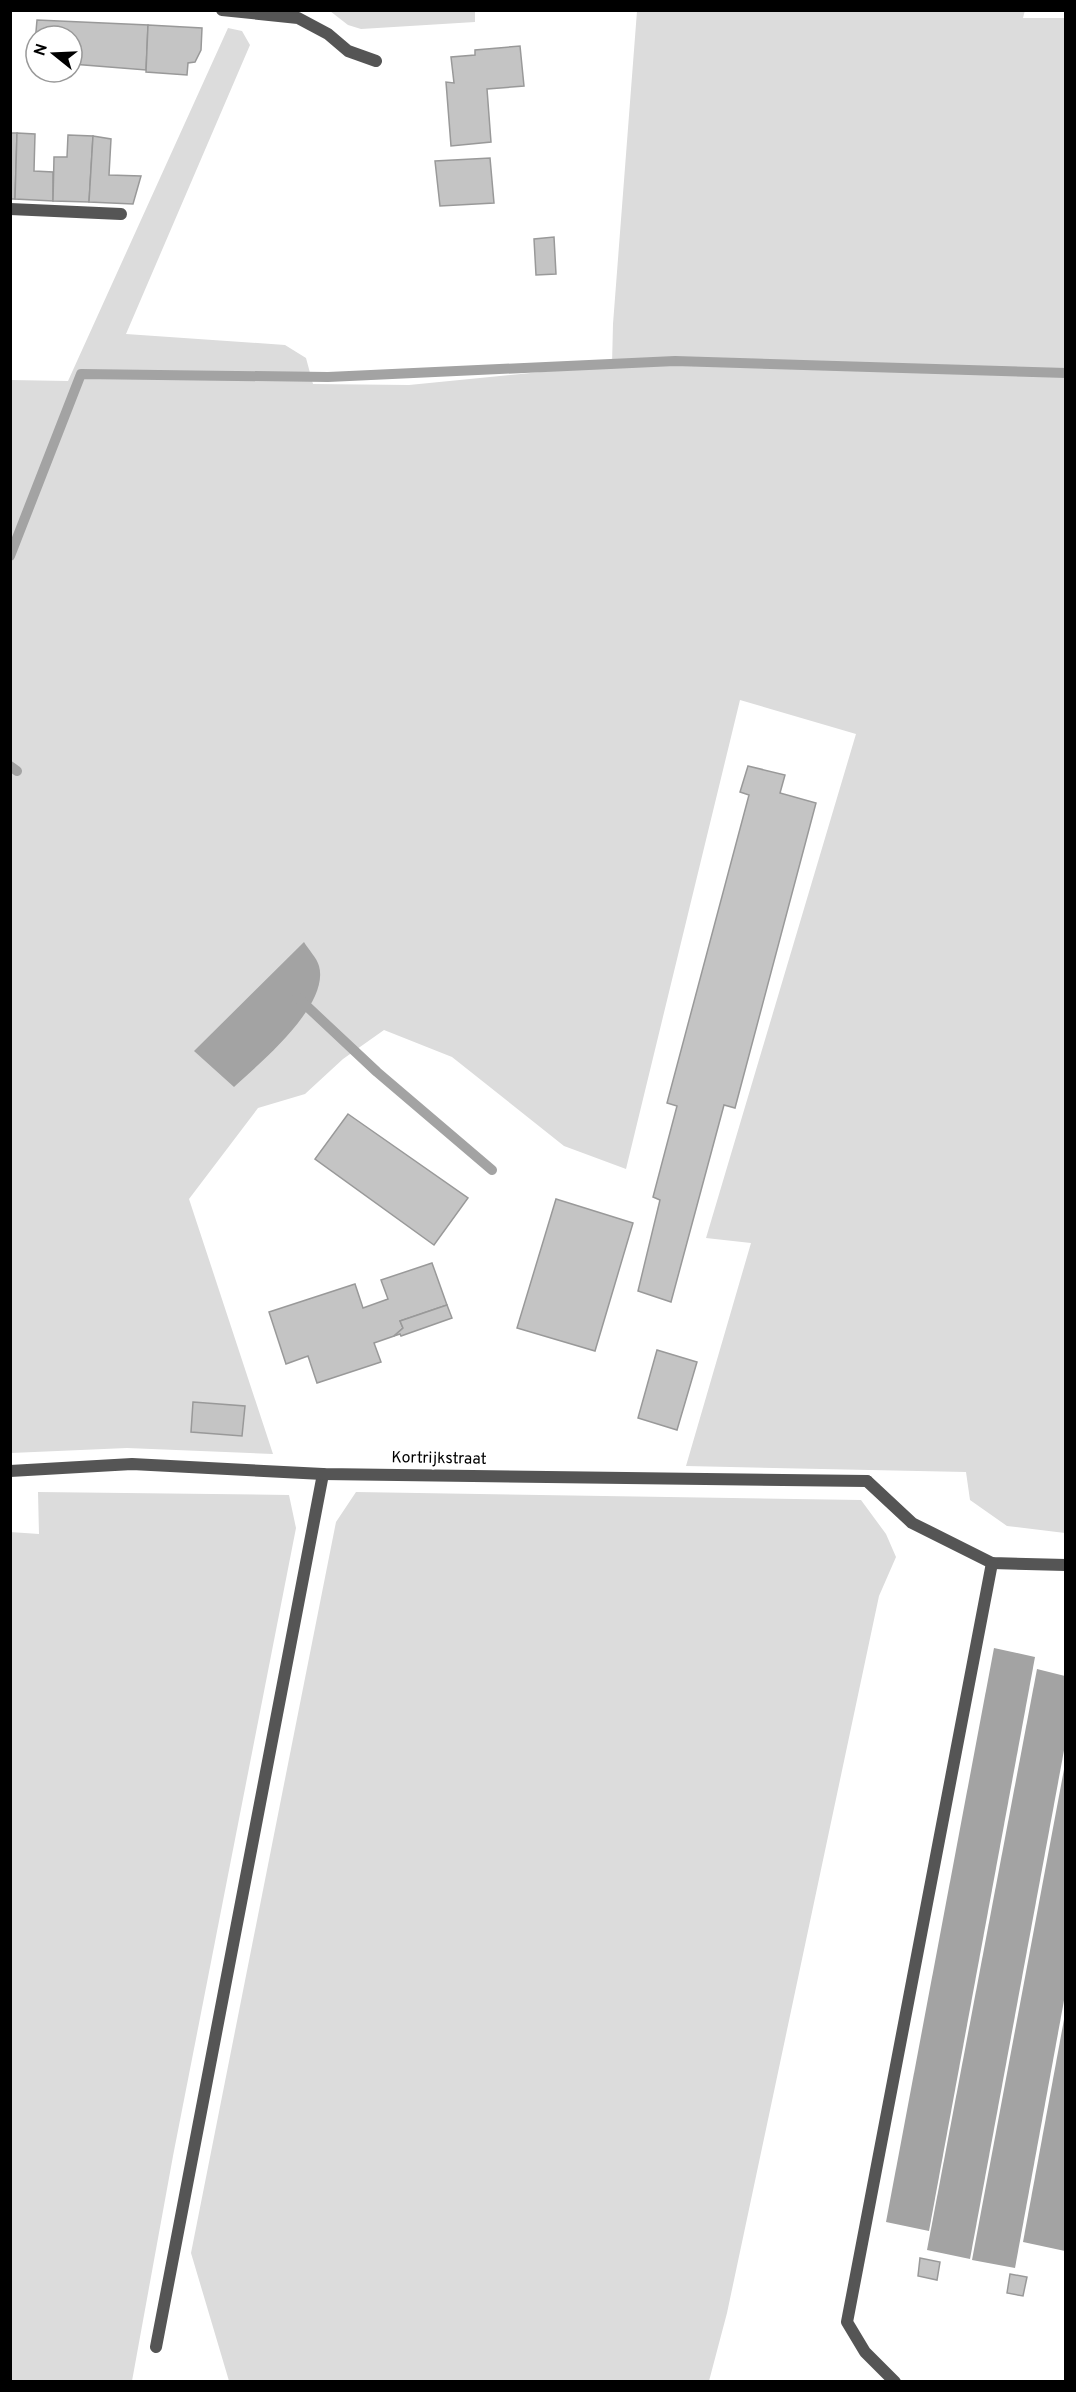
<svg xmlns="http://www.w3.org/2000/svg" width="1076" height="2392" font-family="Overpass,sans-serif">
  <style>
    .green { fill: #dcdcdc }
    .water { fill: #a3a3a3 }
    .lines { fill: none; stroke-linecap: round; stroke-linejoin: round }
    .stream { stroke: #a3a3a3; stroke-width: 10 }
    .building { fill: #c4c4c4; stroke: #999; stroke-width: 1.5 }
    .service { stroke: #555; stroke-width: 12 }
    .minor { stroke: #555; stroke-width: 12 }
    .labels { text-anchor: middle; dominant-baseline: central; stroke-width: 6; stroke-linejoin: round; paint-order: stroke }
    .street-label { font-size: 16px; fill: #000; stroke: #fff }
  </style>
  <rect width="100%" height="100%" fill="#fff"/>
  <g class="green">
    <polygon points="1025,10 1023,18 1065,18 1065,1533 1007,1526 970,1500 966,1472 686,1466 751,1243 706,1238 856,734 740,700 626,1169 564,1146 452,1057 384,1030 343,1059 305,1094 258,1108 189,1199 273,1454 127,1448 11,1453 10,380 68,381 228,28 242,31 250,45 126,334 285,345 306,358 313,384 409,385 612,365 613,324 637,11"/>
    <polygon points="330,11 475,11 475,22 361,29 348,25"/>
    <polygon points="38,1492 289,1495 296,1528 173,2156 132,2381 11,2381 10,1532 39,1534"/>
    <polygon points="356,1492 861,1500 886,1534 896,1557 879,1596 727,2313 709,2381 229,2381 191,2253 336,1522"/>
  </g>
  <g class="water">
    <path d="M304,942C308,949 317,958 319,966C330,1005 260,1063 234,1087L194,1051Z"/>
    <polygon points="994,1648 1035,1657 929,2231 886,2222"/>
    <polygon points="1037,1669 1065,1676 1065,1745 970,2259 927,2250"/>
    <polygon points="1065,1764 1065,1995 1015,2268 972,2260"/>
    <polygon points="1065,2014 1066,2248 1065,2251 1023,2242"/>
  </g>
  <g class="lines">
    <g class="stream">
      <polyline points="10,556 81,374 328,377 675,361 1066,373"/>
      <polyline points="10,766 17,771"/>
      <polyline points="297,997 377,1072 492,1170"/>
    </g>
  </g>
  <g class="building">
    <polygon points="37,20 148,25 146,70 72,64 72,36 36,36 35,43"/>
    <polygon points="148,25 202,28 201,50 195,62 188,63 187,75 146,72"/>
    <polygon points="520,46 524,86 487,89 491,142 451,146 446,82 454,83 451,57 475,55 475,50"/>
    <polygon points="10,133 17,133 15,199 10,199"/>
    <polygon points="17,133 35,134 34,171 53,172 53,201 15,199"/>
    <polygon points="68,135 93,136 89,202 53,201 54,157 67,157"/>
    <polygon points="93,136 111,139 109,175 141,176 133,204 89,202"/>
    <polygon points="490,158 494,203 440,206 435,161"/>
    <polygon points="554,237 556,274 536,275 534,239"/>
    <polygon points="748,766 785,775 780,793 816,803 735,1108 724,1105 671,1302 638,1291 660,1200 653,1197 677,1106 667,1103 749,795 740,792"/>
    <polygon points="348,1114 468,1198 434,1245 315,1159"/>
    <polygon points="556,1199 633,1223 595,1351 517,1328"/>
    <polygon points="432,1263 447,1305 400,1321 403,1328 394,1336 374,1343 381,1362 317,1383 308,1356 286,1364 269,1312 355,1284 363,1308 388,1299 381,1280"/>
    <polygon points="447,1305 452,1318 401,1336 400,1334 394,1336 403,1328 400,1321"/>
    <polygon points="657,1350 697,1362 677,1430 638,1418"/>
    <polygon points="193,1402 245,1406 242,1436 191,1432"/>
    <polygon points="920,2258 940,2262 937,2280 918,2276"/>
    <polygon points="1010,2274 1027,2277 1023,2296 1007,2293"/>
  </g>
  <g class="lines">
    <g class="service">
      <polyline points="222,10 298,18 328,34 348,51 376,61"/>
      <polyline points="867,1481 912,1523 992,1563 1066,1565"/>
      <polyline points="156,2347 323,1474"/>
      <polyline points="895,2382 865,2352 847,2322 992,1563"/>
    </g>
    <g class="minor">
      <polyline points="10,209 121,214"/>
      <polyline points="10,1471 132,1464 323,1474 867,1481"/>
    </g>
  </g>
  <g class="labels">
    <g class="street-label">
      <text transform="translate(439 1459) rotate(1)">Kortrijkstraat</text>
    </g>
  </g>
  <rect width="1076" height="2392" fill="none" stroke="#000000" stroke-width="24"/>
  <g transform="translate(54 54) rotate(288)"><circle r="28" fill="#ffffff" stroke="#999999" stroke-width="1.5"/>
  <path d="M0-4.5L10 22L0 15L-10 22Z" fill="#000000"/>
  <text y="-9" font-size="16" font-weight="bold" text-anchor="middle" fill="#000000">N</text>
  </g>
</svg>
